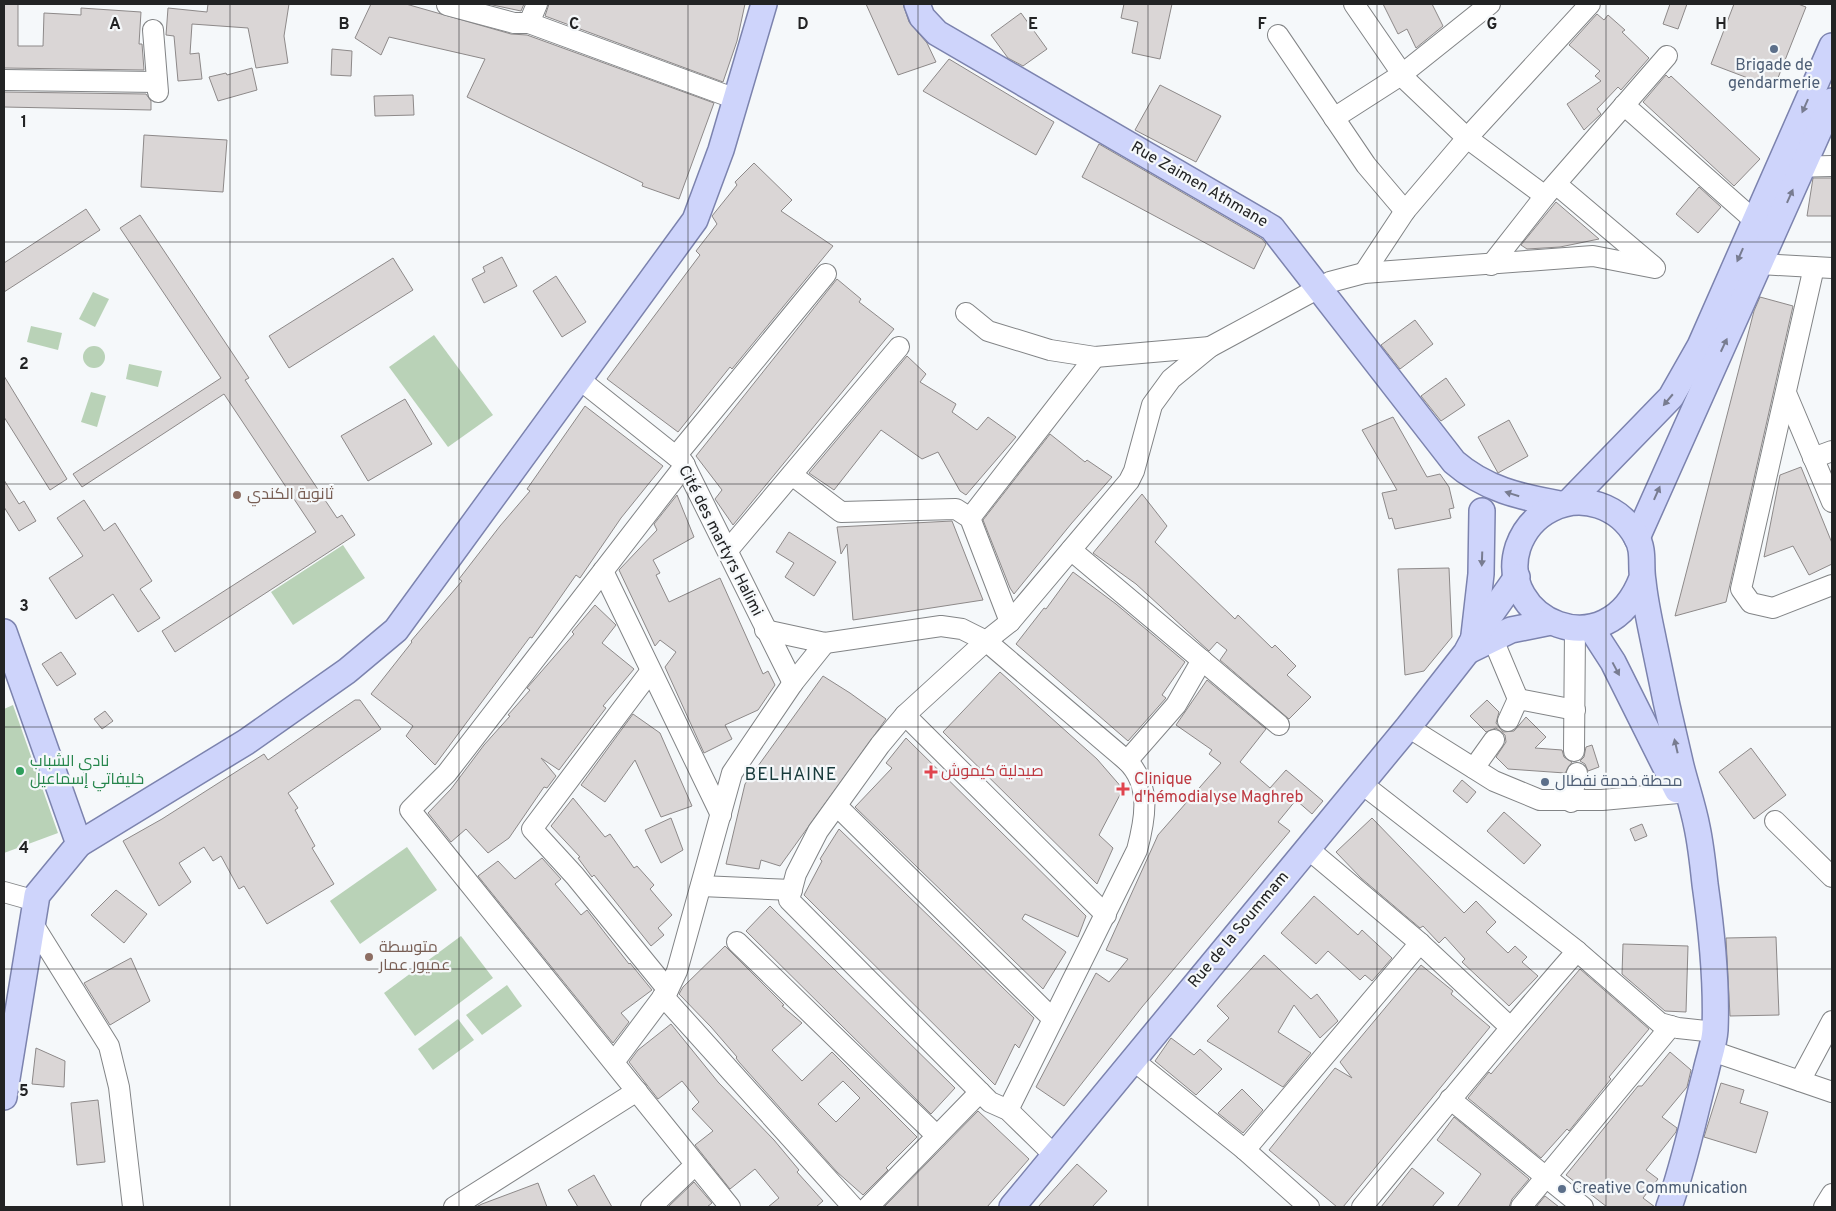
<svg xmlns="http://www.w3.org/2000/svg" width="1836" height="1211" font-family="Overpass,Cairo,sans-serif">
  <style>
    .green { fill: #b9d2b7 }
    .building { fill: #dad6d6; stroke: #8d8989; fill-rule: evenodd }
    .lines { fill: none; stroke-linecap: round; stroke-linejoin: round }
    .minor-casing { stroke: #828486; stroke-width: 22 }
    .major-casing { stroke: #7c83ae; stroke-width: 28 }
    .minor { stroke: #fff; stroke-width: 20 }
    .major { stroke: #ced4fb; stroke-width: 25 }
    .oneway { fill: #787c90 }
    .grid { fill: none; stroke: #222324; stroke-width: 1; stroke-opacity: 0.55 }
    .service-dot { fill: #5c6f8a; stroke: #f5f8fa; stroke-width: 2 }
    .education-dot { fill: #8d6e63; stroke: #f5f8fa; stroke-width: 2 }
    .leisure-dot { fill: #2e9e5b; stroke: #f5f8fa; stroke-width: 2 }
    .health-dot { fill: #e0444e; stroke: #f5f8fa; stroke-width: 2 }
    .labels { text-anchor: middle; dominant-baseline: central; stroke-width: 4.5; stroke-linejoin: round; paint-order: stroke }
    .service-label { font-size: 16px; fill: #4e5e75; stroke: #f5f8fa; text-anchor: start }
    .street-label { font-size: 16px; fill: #222324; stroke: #f5f8fa }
    .education-label { font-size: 16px; fill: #785e54; stroke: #f5f8fa; text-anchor: start }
    .leisure-label { font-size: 16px; fill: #27864d; stroke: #f5f8fa; text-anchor: start }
    .health-label { font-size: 16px; fill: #be3a42; stroke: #f5f8fa; text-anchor: start }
    .neighbourhood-label { font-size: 18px; letter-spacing: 1px; fill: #183a3b; stroke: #f5f8fa }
    .grid-label { font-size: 16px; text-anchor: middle; font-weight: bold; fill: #222324; stroke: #f5f8fa; stroke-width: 4.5; stroke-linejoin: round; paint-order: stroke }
  </style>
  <rect width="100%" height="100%" fill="#f5f8fa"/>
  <g class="green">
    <polygon points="93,292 109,299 95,327 79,319"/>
    <polygon points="31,326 62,333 58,350 27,342"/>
    <polygon points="434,335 493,415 448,447 389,367"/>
    <circle cx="94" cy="357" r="11"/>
    <polygon points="129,364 162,371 158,387 126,379"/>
    <polygon points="91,392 106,396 97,427 81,422"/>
    <polygon points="343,545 365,578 293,625 271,592"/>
    <polygon points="13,705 58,833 4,853 4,709"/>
    <polygon points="407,847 437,890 360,944 330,901"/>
    <polygon points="461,936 493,978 415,1036 384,993"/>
    <polygon points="507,985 522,1006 482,1035 466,1015"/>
    <polygon points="458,1019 474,1040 433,1070 418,1049"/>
  </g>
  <g class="building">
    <polygon points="4,4 18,4 18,46 43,46 44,13 81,15 81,8 141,12 139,44 142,44 144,70 4,68"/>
    <polygon points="208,4 289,4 284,36 288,63 256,68 248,28 192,24 190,54 199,53 202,79 178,81 174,36 166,35 168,8 207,12"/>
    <polygon points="371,4 406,4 511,34 527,35 714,103 679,199 642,186 643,183 467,97 485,59 389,37 381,55 355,38"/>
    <polygon points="488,4 524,4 521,11"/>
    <polygon points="549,4 745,4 737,41 723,82 545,16"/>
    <polygon points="866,4 903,4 909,22 927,43 936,62 898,75"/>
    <polygon points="1124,4 1172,4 1160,59 1132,53 1138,22 1121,18"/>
    <polygon points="1383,4 1432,4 1443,26 1416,48 1407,29 1398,34"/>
    <polygon points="1670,4 1687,4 1678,29 1663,24"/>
    <polygon points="1734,4 1798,4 1806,7 1774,88 1711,64"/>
    <polygon points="1021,13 1047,49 1023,66 1008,58 991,35"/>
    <polygon points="1597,14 1604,20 1608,15 1625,30 1622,32 1649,58 1621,90 1618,87 1597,109 1601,114 1584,130 1567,104 1601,81 1595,76 1600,71 1569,45"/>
    <polygon points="332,49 352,51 351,76 331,75"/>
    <polygon points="949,59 1054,122 1036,155 923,91"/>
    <polygon points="252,68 257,90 218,101 209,77 226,73 227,75"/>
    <polygon points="1666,75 1669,78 1671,76 1760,159 1734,186 1643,102"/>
    <polygon points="1160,85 1221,116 1196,162 1135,130"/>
    <polygon points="4,92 146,94 151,101 151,110 4,107"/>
    <polygon points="413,95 414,115 375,116 374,96"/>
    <polygon points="144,135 227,140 223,192 141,187"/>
    <polygon points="1099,144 1262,239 1266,244 1254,269 1082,177"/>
    <polygon points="754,163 792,200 781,211 833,246 732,369 730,367 678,432 607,379 700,255 696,251 717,224 712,216 737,185 735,182"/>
    <polygon points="1813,178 1832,178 1832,216 1807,216"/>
    <polygon points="1699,187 1721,207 1698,233 1676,214"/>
    <polygon points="1556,202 1599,239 1560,247 1527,249 1521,245"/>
    <polygon points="86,209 100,230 4,292 4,263"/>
    <polygon points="140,215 249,378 245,380 337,518 342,515 355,535 175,652 162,631 316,532 224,394 82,487 73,474 221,378 120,228"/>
    <polygon points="502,257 517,286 484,303 472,279 485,272 483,267"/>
    <polygon points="393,258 413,290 289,368 269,336"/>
    <polygon points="556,276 586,322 562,337 533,291"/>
    <polygon points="837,279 861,299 859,302 894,329 733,525 715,499 722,490 696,456"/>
    <polygon points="1760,297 1793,306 1726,602 1675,616 1754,311"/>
    <polygon points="1415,320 1433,344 1400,369 1381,345"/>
    <polygon points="907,356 926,374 920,382 956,404 952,412 977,430 988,417 1016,437 966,495 960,491 938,452 922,459 881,430 834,490 809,473"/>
    <polygon points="4,376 67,479 50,490 4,417"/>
    <polygon points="1446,378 1465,405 1441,421 1421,396"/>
    <polygon points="405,399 432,444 368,481 341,436"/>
    <polygon points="585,406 663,466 621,518 580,578 576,575 532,638 530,637 435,765 406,736 413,726 371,694 412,642 411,641 462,581 459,579 500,526 530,491 527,489"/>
    <polygon points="1393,417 1427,477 1440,474 1449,487 1454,508 1449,509 1451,518 1395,529 1392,518 1389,519 1382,493 1397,490 1362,430"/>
    <polygon points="1509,420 1528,456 1498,473 1478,437"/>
    <polygon points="1050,434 1085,462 1087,460 1112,477 1071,524 1014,594 1010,588 983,520"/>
    <polygon points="1801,467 1832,543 1832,564 1809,575 1793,546 1764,557 1780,475"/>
    <polygon points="4,480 19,504 24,501 36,521 19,531 4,507"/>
    <polygon points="1142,494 1167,526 1155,542 1235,619 1238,615 1272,648 1275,645 1296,666 1287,675 1311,697 1289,719 1220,660 1227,650 1217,642 1209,651 1136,584 1093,553"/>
    <polygon points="677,495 694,537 653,560 660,573 656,575 669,602 720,578 763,674 768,671 775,685 758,710 725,725 732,739 704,753 665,667 676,652 660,640 655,646 619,570 657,530 654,524"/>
    <polygon points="84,500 104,531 115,523 152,581 140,589 160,618 138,632 113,594 76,619 49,578 83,556 57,518"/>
    <polygon points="952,521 983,600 853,620 847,544 841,554 837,527"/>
    <polygon points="789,532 836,562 814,596 785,577 794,563 776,552"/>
    <polygon points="1449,568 1452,637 1424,671 1405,675 1398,569"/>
    <polygon points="1073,572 1116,604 1185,662 1162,695 1166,698 1128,741 1016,644 1044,608 1046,609"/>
    <polygon points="595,605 616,625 602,643 634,669 603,706 606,708 559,770 541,758 556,776 547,788 544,787 509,838 488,853 466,829 451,842 428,813 451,789 484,745 510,716 508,715 530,690 527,688 574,634 572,632"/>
    <polygon points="61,652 76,674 57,686 42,664"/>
    <polygon points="1000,672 1097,759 1123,789 1099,835 1113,848 1097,884 943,732"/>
    <polygon points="823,676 850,693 886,719 780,866 761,860 759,869 726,864 745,784"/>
    <polygon points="1207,680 1266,729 1240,762 1270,788 1286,770 1323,801 1312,814 1296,800 1278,822 1290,831 1142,1007 1064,1106 1036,1087 1096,973 1109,982 1128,959 1106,950 1158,835 1221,763 1209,754 1212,750 1176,725"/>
    <polygon points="355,700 360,700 381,729 288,793 298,808 295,810 315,846 312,848 334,884 267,924 244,886 239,889 221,856 213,861 204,847 179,863 191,882 159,906 123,841 162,819 264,754 268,760"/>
    <polygon points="1487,700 1499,712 1496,723 1503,732 1514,731 1526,717 1546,737 1535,748 1562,750 1564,757 1572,762 1565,773 1508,769 1496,757 1506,742 1505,735 1496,728 1486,732 1470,716"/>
    <polygon points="105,711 113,721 102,729 94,719"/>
    <polygon points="633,714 660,733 692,806 661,817 635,760 605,802 581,785"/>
    <polygon points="906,738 1086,916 1078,937 1025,914 1022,919 1066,952 1043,989 855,807 892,768 886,763"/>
    <polygon points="1592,745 1599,767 1588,771 1585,764 1580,761 1584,757 1586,747"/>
    <polygon points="1751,748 1786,795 1754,819 1719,772"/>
    <polygon points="1462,780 1476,792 1467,803 1453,791"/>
    <polygon points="573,798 605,837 610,834 634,868 637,866 654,885 650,889 672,915 658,928 664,935 651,946 594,875 592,877 578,858 580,857 551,826"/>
    <polygon points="1504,812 1541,845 1524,864 1487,831"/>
    <polygon points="671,818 683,850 661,863 645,830"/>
    <polygon points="1372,818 1464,913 1476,901 1496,922 1486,932 1508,953 1515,946 1527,957 1522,962 1538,976 1509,1006 1462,962 1465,959 1445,937 1439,943 1423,926 1420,928 1361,878 1336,852"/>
    <polygon points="1642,824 1647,836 1635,841 1630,829"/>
    <polygon points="839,829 1034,1018 1019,1048 1015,1044 995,1085 804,895 822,861 820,859"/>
    <polygon points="542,858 561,879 555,884 581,915 587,910 629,964 630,963 652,990 621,1013 629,1022 613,1043 478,876 498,861 515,879"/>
    <polygon points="116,890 147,914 124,943 91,915"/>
    <polygon points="1314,896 1358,935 1362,930 1392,958 1372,981 1365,975 1360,980 1328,951 1316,964 1281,933"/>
    <polygon points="770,906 955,1088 931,1114 746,931"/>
    <polygon points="1776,937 1779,1015 1730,1016 1726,938"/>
    <polygon points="1623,944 1688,946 1686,1012 1665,1011 1622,974"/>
    <path d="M725,946L784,1005L782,1006L802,1023L772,1050L802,1081L832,1052L917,1137L886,1168L888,1170L863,1195L837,1172L739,1062L736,1058L737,1057L711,1027L679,994L683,987ZM843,1081L860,1098L836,1122L818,1104Z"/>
    <polygon points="1264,955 1311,999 1317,994 1338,1021 1320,1038 1294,1005 1278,1032 1311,1053 1283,1087 1207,1041 1229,1018 1217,1006"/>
    <polygon points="131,958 150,1001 110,1025 84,983"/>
    <polygon points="1421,965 1453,991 1451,994 1490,1027 1343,1207 1337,1207 1269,1150 1335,1068 1352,1078 1340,1062"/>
    <polygon points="1580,969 1649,1029 1609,1077 1611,1079 1569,1131 1567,1129 1541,1158 1468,1098 1489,1072 1491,1074"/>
    <polygon points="671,1024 718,1082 774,1140 799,1170 797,1172 823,1201 816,1207 768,1207 779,1198 755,1169 730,1189 695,1145 713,1131 692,1109 699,1102 682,1081 658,1099 629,1062 638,1050"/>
    <polygon points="1171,1038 1194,1055 1200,1049 1222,1069 1196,1095 1155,1061"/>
    <polygon points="36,1048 65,1061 64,1087 32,1084"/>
    <polygon points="1670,1052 1691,1070 1687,1087 1662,1117 1677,1128 1676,1132 1646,1170 1658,1179 1643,1198 1655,1207 1607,1207 1566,1175 1638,1086 1642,1086"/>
    <polygon points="1721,1083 1744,1090 1740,1103 1768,1112 1756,1153 1704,1137"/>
    <polygon points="1242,1089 1263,1110 1243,1133 1218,1113"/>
    <polygon points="98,1100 105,1162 77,1165 71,1103"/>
    <polygon points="978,1111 1029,1159 987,1207 884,1207"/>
    <polygon points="1454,1117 1529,1179 1512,1199 1509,1207 1457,1207 1481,1174 1437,1140"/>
    <polygon points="1077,1164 1107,1191 1092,1207 1038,1207"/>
    <polygon points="1412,1168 1444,1193 1432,1207 1381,1207"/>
    <polygon points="594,1175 612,1207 578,1207 568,1190"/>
    <polygon points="694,1182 712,1203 707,1207 668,1207"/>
    <polygon points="538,1183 547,1207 476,1207 482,1204"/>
    <polygon points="1545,1196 1559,1207 1536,1207"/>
  </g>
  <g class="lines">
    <defs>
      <g id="minor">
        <polyline points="1354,4 1407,81 1467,138 1545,196"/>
        <polyline points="447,5 514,23 529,23 736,99"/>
        <polyline points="529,23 537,4"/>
        <polyline points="153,30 158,92"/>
        <polyline points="1278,35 1366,165 1405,211"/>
        <polyline points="4,80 157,82"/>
        <polyline points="1624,105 1755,221"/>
        <polyline points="1334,118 1401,75 1490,4"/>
        <polyline points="1790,167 1832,166"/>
        <polyline points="1556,184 1653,266"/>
        <polyline points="1760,264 1832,268"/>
        <polyline points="1491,265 1545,196 1667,56"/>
        <polyline points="1814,267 1741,589 1751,603 1773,608 1832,585"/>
        <polyline points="1364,273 1405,211 1467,138 1590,4"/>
        <polyline points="966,313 988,331 1050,350 1095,357 1210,347"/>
        <polyline points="579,379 683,462 793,683"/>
        <polyline points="1786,393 1832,502"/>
        <polyline points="676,456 826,274"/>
        <polyline points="1813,458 1832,451"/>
        <polyline points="685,465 447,773 410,810 730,1207"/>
        <polyline points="792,475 841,512 956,509 970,518 1010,622"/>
        <polyline points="970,518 1095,357"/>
        <polyline points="728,550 899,347"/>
        <polyline points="1071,550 1279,725"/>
        <polyline points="603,571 721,815"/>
        <path d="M765,630L825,643L941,626L962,629L986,641L1127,761C1152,785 1145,820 1137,850L1008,1110"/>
        <polyline points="1492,637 1518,699 1508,721"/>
        <polyline points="650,672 532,829 575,876 668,990"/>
        <polyline points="1518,699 1575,710"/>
        <polyline points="905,715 1106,915"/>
        <polyline points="1408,727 1494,781 1540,800 1602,800 1678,793"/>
        <polyline points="1574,751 1575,628"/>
        <polyline points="1127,761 1176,705 1202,660"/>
        <polyline points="1474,768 1494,740"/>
        <polyline points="1361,783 1577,951 1660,1023 1678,1028 1715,1032"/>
        <polyline points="1571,802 1577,773"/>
        <polyline points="837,806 1052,1018"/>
        <polyline points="1775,821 1832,877"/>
        <polyline points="1307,848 1420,943 1510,1027"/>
        <polyline points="701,886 792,890"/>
        <polyline points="4,892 36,901"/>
        <polyline points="33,924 109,1046 119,1087 133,1207"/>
        <polyline points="737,942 937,1136"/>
        <polyline points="663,996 853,1207"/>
        <polyline points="1712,1051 1832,1092"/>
        <polyline points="1133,1060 1245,1150 1309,1207"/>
        <polyline points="614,1062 668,990 677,971 732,773 793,683 825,643"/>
        <polyline points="1800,1081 1832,1021"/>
        <polyline points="1450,1099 1583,1207"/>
        <polyline points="1245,1150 1420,943"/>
        <polyline points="1054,1155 1008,1110 990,1102 789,900 796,874 818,831 880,745 905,715 986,641 1010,622 1129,481 1134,471 1152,405 1171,379 1210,347 1330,282 1364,273 1593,256 1655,268"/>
        <polyline points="454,1207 637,1091"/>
        <polyline points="651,1207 695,1165"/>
        <polyline points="868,1207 980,1092"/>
        <path d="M1362,1207C1433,1121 1503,1035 1577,951"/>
        <polyline points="1521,1207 1671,1026"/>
        <polyline points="1824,1207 1832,1194"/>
      </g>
      <g id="major">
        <path d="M917,4L922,17L937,33L1272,228L1454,462C1485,489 1520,497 1560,504"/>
        <polyline points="1569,502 1671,397 1700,346 1832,46"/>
        <polyline points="1637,538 1832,101"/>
        <path d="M1642,578C1607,671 1495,619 1518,547C1524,530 1535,517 1551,509C1582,493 1619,506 1636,536C1645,551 1640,565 1643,581C1645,602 1650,623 1654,643C1662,684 1671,725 1681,766C1686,786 1693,806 1697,827C1701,846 1703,865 1705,884C1712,933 1717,981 1715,1030C1714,1045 1709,1057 1706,1071C1694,1116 1685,1162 1669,1207"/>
        <polyline points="1591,628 1613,662 1677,790"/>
        <polyline points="4,632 79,844"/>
        <polyline points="1474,635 1481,574 1482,511"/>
        <polyline points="1468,651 1511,630 1551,622"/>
        <polyline points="4,1097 37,895 79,844 246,742 347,671 396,630 695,220 721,150 764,4"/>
        <polyline points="1012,1207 1408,727 1466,653 1474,638 1517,577"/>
      </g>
    </defs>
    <use href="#minor" class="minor-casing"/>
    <use href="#major" class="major-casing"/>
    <use href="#minor" class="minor"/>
    <use href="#major" class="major"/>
  </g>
  <defs><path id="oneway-solid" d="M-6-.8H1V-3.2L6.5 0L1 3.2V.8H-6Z" transform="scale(1.25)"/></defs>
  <g class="oneway">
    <use href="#oneway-solid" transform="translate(1805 106) rotate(114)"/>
    <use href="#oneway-solid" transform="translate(1790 196) rotate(-66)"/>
    <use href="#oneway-solid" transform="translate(1740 255) rotate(114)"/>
    <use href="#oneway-solid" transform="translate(1724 345) rotate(-65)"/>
    <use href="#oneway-solid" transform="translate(1668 400) rotate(130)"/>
    <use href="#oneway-solid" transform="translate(1657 493) rotate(-66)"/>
    <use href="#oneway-solid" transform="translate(1512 494) rotate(-163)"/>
    <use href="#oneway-solid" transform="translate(1482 559) rotate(92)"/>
    <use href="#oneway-solid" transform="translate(1616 669) rotate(62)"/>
    <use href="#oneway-solid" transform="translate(1676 746) rotate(-103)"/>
  </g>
  <path class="grid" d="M230,4V1207M459,4V1207M688,4V1207M918,4V1207M1148,4V1207M1377,4V1207M1606,4V1207M4,242H1832M4,484H1832M4,727H1832M4,969H1832"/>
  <g class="service-dot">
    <circle cx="1774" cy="49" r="5"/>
    <circle cx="1545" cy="782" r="5"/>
    <circle cx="1562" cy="1189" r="5"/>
  </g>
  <g class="education-dot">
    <circle cx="237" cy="495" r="5"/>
    <circle cx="369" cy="957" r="5"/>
  </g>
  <circle class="leisure-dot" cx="20" cy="771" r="5"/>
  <g class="health-dot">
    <path d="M928.5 764.5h5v5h5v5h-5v5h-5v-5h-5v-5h5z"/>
    <path d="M1120.5 781.5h5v5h5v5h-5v5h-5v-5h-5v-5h5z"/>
  </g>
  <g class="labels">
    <g class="service-label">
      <text x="1774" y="66" text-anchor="middle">Brigade de<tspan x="1774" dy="18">gendarmerie</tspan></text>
      <text x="1555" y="782">محطة خدمة نفطال</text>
      <text x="1572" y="1189">Creative Communication</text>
    </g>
    <g class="street-label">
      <text transform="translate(1199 185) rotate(30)">Rue Zaimen Athmane</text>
      <text transform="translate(720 541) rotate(63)">Cité des martyrs Halimi</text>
      <text transform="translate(1239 930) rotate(-50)">Rue de la Soummam</text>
    </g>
    <g class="education-label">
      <text x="247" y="495">ثانوية الكندي</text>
      <text x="379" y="948">متوسطة<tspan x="379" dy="18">عميور عمار</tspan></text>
    </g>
    <g class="leisure-label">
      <text x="30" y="762">نادي الشباب<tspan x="30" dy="18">خليفاتي إسماعيل</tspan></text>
    </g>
    <g class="health-label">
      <text x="941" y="772">صيدلية كيموش</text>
      <text x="1134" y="780">Clinique<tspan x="1134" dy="18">d'hémodialyse Maghreb</tspan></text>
    </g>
    <g class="neighbourhood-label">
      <text x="791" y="775">BELHAINE</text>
    </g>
  </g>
  <g class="grid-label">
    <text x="115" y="29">A</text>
    <text x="344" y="29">B</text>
    <text x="574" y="29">C</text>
    <text x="803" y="29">D</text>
    <text x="1033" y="29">E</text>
    <text x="1262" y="29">F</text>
    <text x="1492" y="29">G</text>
    <text x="1721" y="29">H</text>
    <text x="24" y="127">1</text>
    <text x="24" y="369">2</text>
    <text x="24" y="611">3</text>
    <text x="24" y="853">4</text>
    <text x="24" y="1096">5</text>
  </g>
  <rect width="1836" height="1211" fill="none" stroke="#222324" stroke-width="10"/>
</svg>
